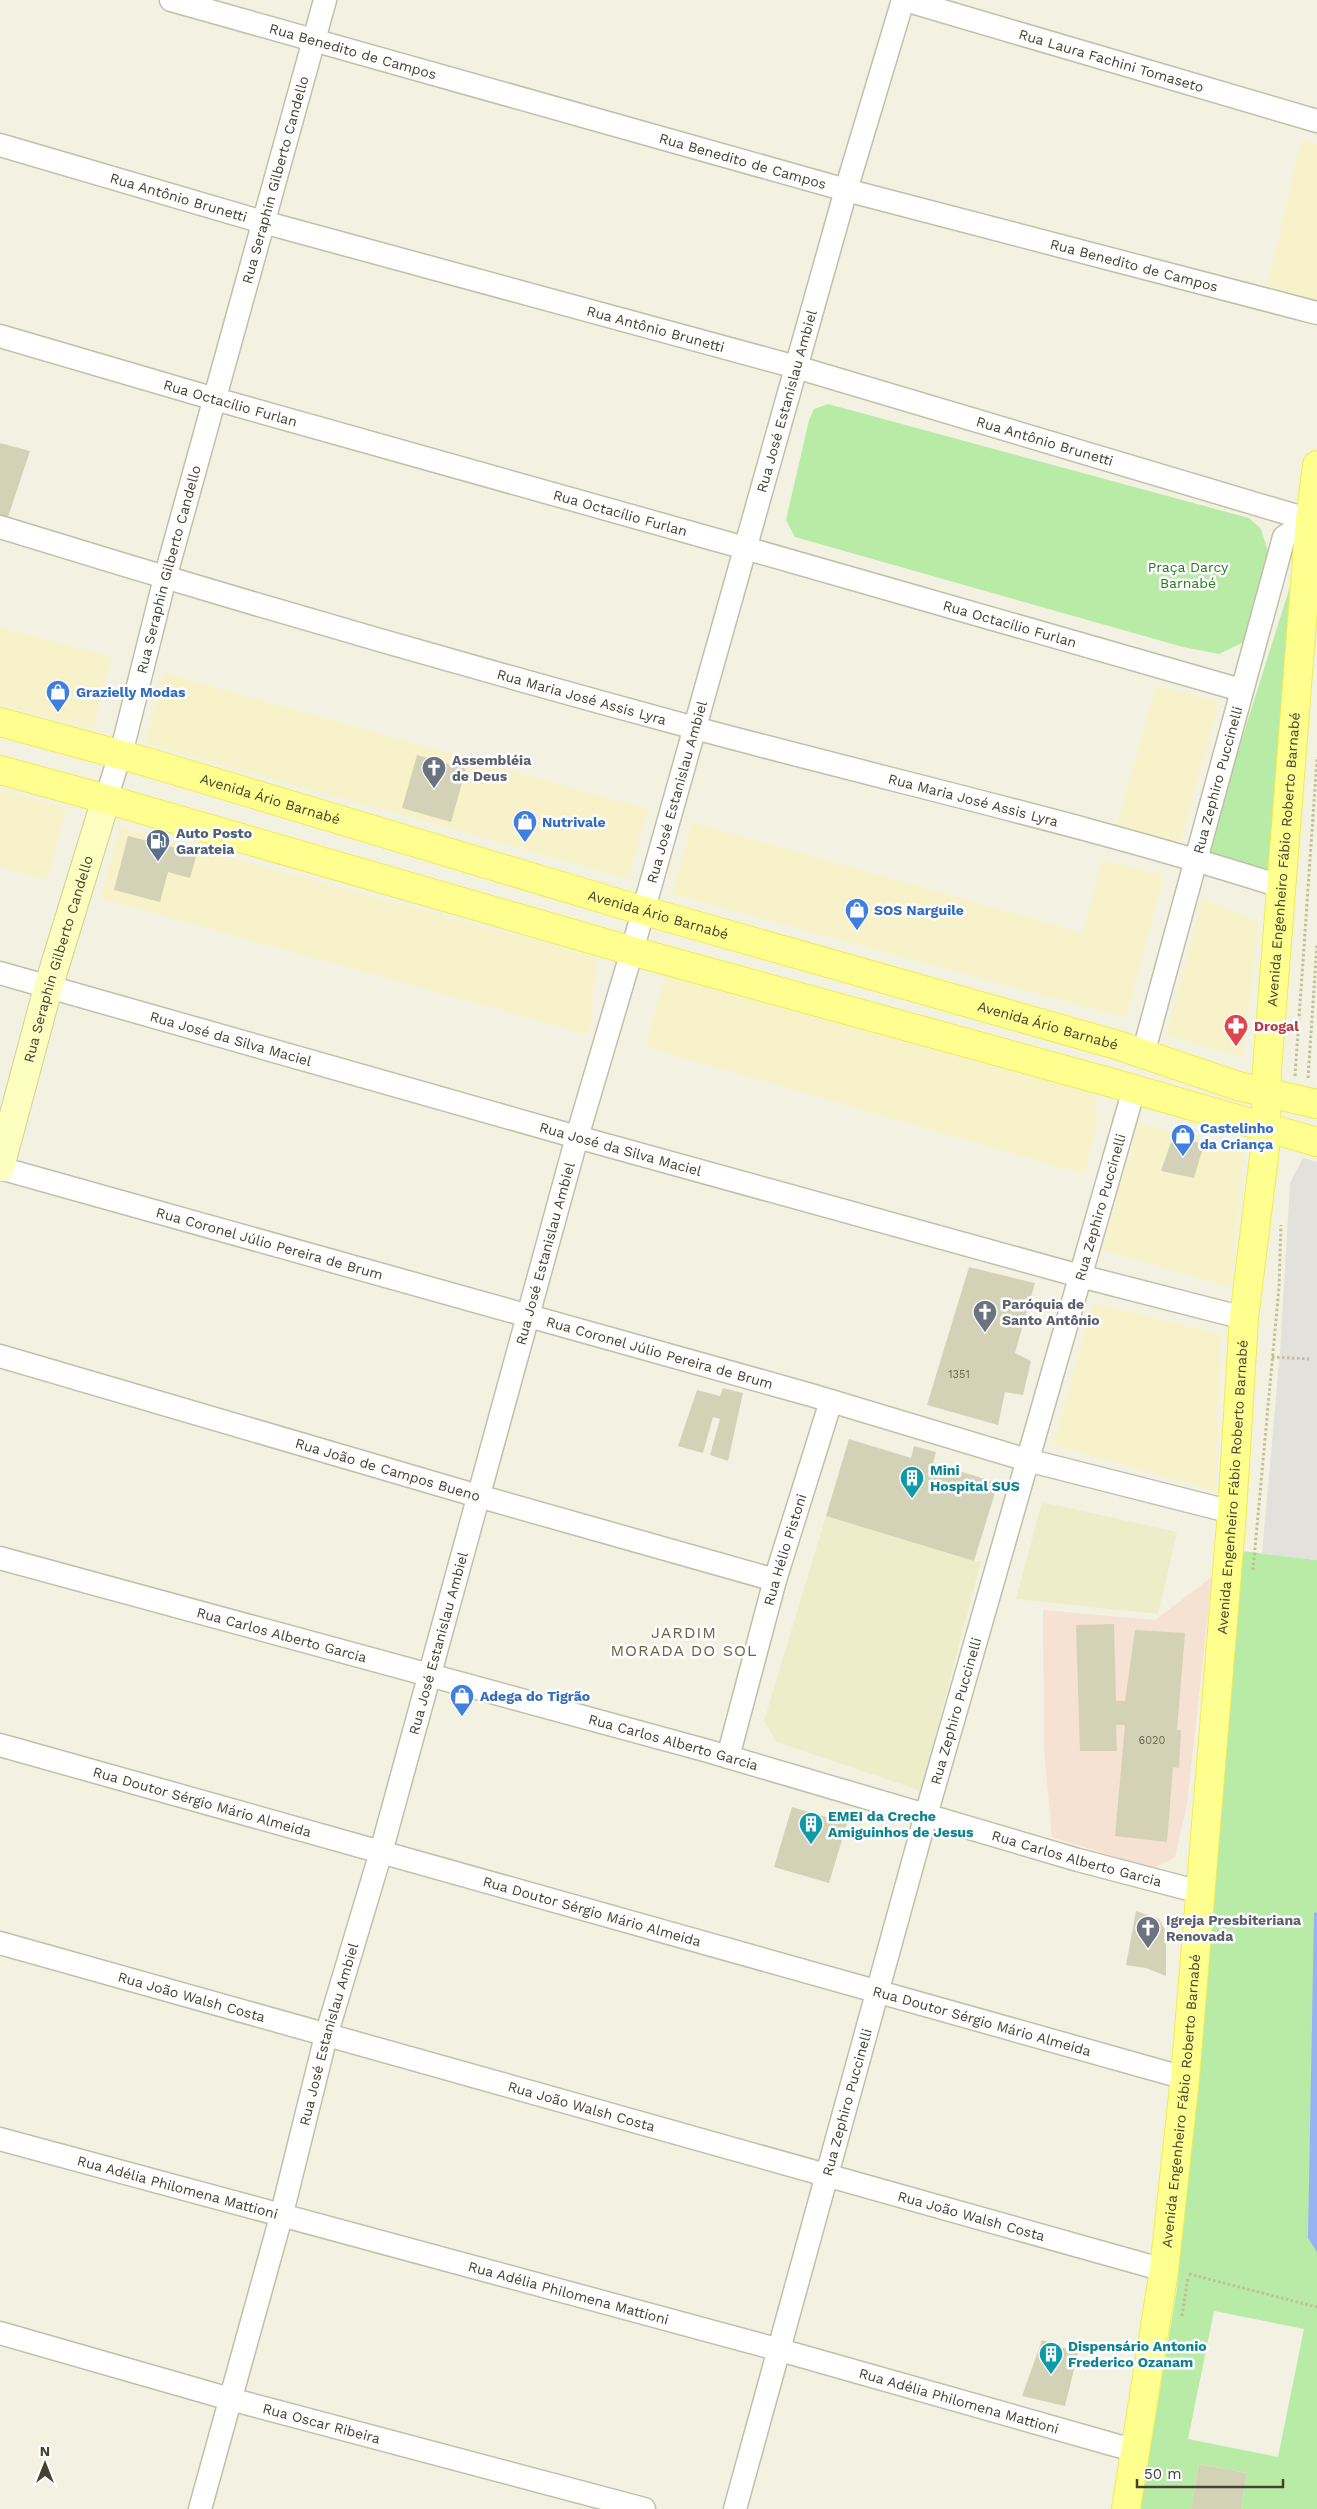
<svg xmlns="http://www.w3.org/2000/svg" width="1317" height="2509" font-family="'Work Sans',sans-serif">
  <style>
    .commercial { fill: #f7f2ca }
    .education { fill: #ededca }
    .medical { fill: #f5e2d3 }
    .green { fill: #b8eba6; fill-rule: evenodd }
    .parking { fill: #e2e1db }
    .water { fill: #97b3f6 }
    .building { fill: #d4d2b6 }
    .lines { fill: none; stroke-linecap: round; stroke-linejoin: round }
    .street-casing { stroke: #c1bfa7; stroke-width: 25 }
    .secondary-casing { stroke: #d1d38b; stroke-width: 30 }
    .primary-casing { stroke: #edec55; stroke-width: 30 }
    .path { stroke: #c2bf94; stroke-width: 3; stroke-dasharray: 2.5 2.5; stroke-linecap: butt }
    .street { stroke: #fff; stroke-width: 22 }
    .secondary { stroke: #fcffbf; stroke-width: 28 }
    .primary { stroke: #feff8e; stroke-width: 28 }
    .labels { text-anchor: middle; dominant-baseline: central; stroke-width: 5; stroke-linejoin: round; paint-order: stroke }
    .number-label { font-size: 11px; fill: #686653 }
    .street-label { font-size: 14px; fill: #444232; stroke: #fff }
    .park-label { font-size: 14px; fill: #297a21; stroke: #fff }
    .shop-label { font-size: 14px; font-weight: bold; fill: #366cbe; stroke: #fff; text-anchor: start }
    .worship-label { font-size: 14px; font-weight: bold; fill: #5b616d; stroke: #fff; text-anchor: start }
    .service-label { font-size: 14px; font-weight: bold; fill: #4e5e75; stroke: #fff; text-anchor: start }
    .health-label { font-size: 14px; font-weight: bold; fill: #be3a42; stroke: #fff; text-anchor: start }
    .culture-label { font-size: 14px; font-weight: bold; fill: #0d838f; stroke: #fff; text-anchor: start }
    .quarter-label { font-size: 16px; letter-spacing: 1px; fill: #686548; stroke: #fff }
  </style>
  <rect width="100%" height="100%" fill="#f3f2e2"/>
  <g class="commercial">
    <polygon points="1301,140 1317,144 1317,299 1267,288"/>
    <polygon points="0,627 112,657 93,729 0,704"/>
    <polygon points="164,673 648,809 628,879 145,743"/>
    <polygon points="1156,685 1219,702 1180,843 1117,826"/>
    <polygon points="0,790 67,808 47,880 0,867"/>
    <polygon points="692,822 1083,933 1102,860 1164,875 1126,1018 672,894"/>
    <polygon points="120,827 597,958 589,1035 100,898"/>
    <polygon points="1203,898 1259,922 1243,1057 1166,1035"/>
    <polygon points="665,975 1093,1091 1098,1122 1084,1174 645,1047"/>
    <polygon points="1139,1123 1244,1151 1230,1287 1102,1250"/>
    <polygon points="1093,1303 1221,1334 1215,1491 1053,1445"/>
  </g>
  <g class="education">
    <polygon points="1042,1502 1177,1532 1158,1614 1016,1599"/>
    <polygon points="826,1516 974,1561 981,1561 921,1791 777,1742 764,1721"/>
  </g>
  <polygon class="medical" points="1212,1577 1187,1804 1175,1857 1153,1869 1052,1837 1044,1748 1043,1610 1155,1620"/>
  <g class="green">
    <polygon points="828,404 1249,518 1261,529 1269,555 1244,642 1219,654 1183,647 795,537 786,520 809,420 814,409"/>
    <polygon points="1293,577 1274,876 1205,856"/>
    <path d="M1242,1551L1317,1560V2509H1241L1247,2473L1199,2464L1191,2509H1140L1177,2289ZM1214,2311L1304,2329L1278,2457L1188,2439Z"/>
  </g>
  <polygon class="parking" points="1303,1158 1317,1162 1317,1560 1262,1554 1280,1352 1290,1183"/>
  <polygon class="water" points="1317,1912 1317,2252 1308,2238 1314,1913"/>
  <g class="building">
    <polygon points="0,443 30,451 7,520 0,518"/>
    <polygon points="417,755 466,769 451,822 402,808"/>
    <polygon points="128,836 197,853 190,878 168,872 160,902 114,890"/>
    <polygon points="1173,1136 1204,1144 1194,1178 1161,1171"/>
    <polygon points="969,1267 1035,1283 1015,1353 1031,1361 1023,1395 1005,1392 998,1425 927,1405"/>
    <polygon points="723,1388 743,1393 728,1461 710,1455 720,1419 713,1417 703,1453 678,1446 697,1390 720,1396"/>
    <polygon points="849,1439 911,1458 914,1446 936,1452 933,1463 998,1483 974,1561 826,1516"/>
    <polygon points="1114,1624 1116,1701 1125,1701 1135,1630 1185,1633 1177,1730 1181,1730 1179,1768 1173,1767 1167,1842 1115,1836 1125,1725 1116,1725 1117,1751 1080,1751 1076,1625"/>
    <polygon points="792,1807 847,1823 829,1883 774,1867"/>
    <polygon points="1136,1911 1159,1919 1166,1932 1166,1976 1146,1968 1126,1965"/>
    <polygon points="1042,2340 1078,2353 1065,2406 1022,2396"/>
    <polygon points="1199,2464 1247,2473 1241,2509 1191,2509"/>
  </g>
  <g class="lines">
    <defs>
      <g id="street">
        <path id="s1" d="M171,0L846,190L1317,313"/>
        <path id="s2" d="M905,0L1317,121"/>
        <path id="s3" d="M0,145L263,222L796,367L1310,520"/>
        <path id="s4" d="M0,336L215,399L745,548L1241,690"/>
        <path id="s5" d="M0,527C230,598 462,665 695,728C891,781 1089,825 1283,887"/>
        <path id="s6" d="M106,799L124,742L165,578L325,0"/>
        <path id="s7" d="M0,973L577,1137L1080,1276L1244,1318"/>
        <path id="s8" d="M1143,1054L1284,537L1310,520"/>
        <path id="s9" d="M0,1168L811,1395L1027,1460L1232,1512"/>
        <path id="s10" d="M0,1356L478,1496L775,1580"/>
        <path id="s11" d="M0,1558L708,1751L1078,1860L1200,1892"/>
        <path id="s12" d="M0,1745L1185,2078"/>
        <path id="s13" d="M728,1757L775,1580L831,1401"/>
        <path id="s14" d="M0,1943L1164,2270"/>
        <path id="s15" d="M0,2139L780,2350L1136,2451"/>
        <path id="s16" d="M0,2333L230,2399L644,2509"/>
        <path id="s17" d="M200,2509L281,2217L326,2036L381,1852L577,1137L632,951L846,190L903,0"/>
        <path id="s18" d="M735,2509L926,1815L1134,1089"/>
      </g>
      <g id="secondary">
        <path id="s19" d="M0,1167L48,988L106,799"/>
      </g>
      <g id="primary">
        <path id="s20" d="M0,722L147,762L624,905L1117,1045L1238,1086L1317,1104"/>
        <polyline points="0,770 106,799 632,951 1109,1082 1317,1142"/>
        <path id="s21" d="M1126,2509L1164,2270L1185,2078L1232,1512L1244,1318L1265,1149L1267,1069L1310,520L1317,465"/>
      </g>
    </defs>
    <use href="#street" class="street-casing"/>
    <use href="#secondary" class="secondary-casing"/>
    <use href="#primary" class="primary-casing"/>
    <g class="path">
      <polyline points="1295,1076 1317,759"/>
      <polyline points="1308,1078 1317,944"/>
      <polyline points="1272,1357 1309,1359"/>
      <polyline points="1253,1570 1279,1287 1281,1225"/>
      <polyline points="1189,2274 1317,2307"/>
      <polyline points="1182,2316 1188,2278"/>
    </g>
    <use href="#street" class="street"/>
    <use href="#secondary" class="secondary"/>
    <use href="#primary" class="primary"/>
  </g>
  <defs>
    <symbol id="shop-pin" viewBox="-11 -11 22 30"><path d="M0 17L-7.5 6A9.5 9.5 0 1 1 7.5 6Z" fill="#3f7fe0" stroke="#fff"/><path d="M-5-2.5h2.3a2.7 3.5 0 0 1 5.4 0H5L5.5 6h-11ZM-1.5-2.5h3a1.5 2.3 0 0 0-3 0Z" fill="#fff"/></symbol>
    <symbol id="church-pin" viewBox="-11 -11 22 30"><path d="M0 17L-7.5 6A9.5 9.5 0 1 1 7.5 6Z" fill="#6b7280" stroke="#fff"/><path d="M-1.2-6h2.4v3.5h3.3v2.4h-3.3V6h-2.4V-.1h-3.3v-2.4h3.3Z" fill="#fff"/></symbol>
    <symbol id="fuel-pin" viewBox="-11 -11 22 30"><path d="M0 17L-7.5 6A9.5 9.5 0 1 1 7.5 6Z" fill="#5c6f8a" stroke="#fff"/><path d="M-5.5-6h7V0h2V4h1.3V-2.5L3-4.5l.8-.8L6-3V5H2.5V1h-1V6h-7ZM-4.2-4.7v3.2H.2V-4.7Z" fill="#fff"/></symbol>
    <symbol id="pharmacy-pin" viewBox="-11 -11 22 30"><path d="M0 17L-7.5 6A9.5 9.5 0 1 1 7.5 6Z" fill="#e0444e" stroke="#fff"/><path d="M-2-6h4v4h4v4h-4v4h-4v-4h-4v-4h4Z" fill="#fff"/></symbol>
    <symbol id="building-pin" viewBox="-11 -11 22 30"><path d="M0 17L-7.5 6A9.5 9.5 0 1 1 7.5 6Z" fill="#0f9aa8" stroke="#fff"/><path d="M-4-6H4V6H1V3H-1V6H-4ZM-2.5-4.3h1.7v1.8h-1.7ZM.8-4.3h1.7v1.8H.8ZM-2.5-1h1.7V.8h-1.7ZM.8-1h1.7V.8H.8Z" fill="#fff"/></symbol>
  </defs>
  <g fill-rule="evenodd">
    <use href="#shop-pin" x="44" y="678" width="28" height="38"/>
    <use href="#church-pin" x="420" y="754" width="28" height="38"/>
    <use href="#shop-pin" x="511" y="808" width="28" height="38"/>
    <use href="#fuel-pin" x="144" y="827" width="28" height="38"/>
    <use href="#shop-pin" x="843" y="896" width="28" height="38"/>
    <use href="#pharmacy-pin" x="1222" y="1012" width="28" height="38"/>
    <use href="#shop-pin" x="1169" y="1122" width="28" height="38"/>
    <use href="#church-pin" x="971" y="1298" width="28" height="38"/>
    <use href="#building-pin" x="898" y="1464" width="28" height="38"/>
    <use href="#shop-pin" x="448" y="1682" width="28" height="38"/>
    <use href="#building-pin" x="797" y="1810" width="28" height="38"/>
    <use href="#church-pin" x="1134" y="1914" width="28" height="38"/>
    <use href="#building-pin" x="1037" y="2340" width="28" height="38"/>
  </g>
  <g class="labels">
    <g class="number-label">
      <text x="959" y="1374">1351</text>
      <text x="1152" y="1740">6020</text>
    </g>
    <g class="street-label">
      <text stroke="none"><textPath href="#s1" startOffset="189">Rua Benedito de Campos</textPath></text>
      <text stroke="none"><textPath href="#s2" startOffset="215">Rua Laura Fachini Tomaseto</textPath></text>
      <text stroke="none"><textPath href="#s1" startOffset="594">Rua Benedito de Campos</textPath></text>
      <text stroke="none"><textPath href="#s6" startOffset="642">Rua Seraphin Gilberto Candello</textPath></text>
      <text stroke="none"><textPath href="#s3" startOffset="186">Rua Antônio Brunetti</textPath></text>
      <text stroke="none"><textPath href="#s1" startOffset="999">Rua Benedito de Campos</textPath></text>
      <text stroke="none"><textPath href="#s3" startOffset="681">Rua Antônio Brunetti</textPath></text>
      <text stroke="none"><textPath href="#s17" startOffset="2188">Rua José Estanislau Ambiel</textPath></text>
      <text stroke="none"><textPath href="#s4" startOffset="240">Rua Octacílio Furlan</textPath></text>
      <text stroke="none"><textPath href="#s3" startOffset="1086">Rua Antônio Brunetti</textPath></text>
      <text stroke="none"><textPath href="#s4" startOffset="645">Rua Octacílio Furlan</textPath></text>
      <text stroke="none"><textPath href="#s6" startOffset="238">Rua Seraphin Gilberto Candello</textPath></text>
      <text stroke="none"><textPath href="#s4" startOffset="1050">Rua Octacílio Furlan</textPath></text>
      <text stroke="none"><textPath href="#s5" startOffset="606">Rua Maria José Assis Lyra</textPath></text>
      <text stroke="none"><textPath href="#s8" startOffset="284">Rua Zephiro Puccinelli</textPath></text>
      <text stroke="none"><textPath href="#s17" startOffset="1782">Rua José Estanislau Ambiel</textPath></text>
      <text stroke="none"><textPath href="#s20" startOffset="281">Avenida Ário Barnabé</textPath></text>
      <text stroke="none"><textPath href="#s5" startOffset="1011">Rua Maria José Assis Lyra</textPath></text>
      <text stroke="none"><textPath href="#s21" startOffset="1658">Avenida Engenheiro Fábio Roberto Barnabé</textPath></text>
      <text stroke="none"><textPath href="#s20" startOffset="686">Avenida Ário Barnabé</textPath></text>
      <text stroke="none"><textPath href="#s19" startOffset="216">Rua Seraphin Gilberto Candello</textPath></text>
      <text stroke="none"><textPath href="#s20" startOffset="1091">Avenida Ário Barnabé</textPath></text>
      <text stroke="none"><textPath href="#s7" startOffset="240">Rua José da Silva Maciel</textPath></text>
      <text stroke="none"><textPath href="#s7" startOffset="645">Rua José da Silva Maciel</textPath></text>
      <text stroke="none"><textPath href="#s18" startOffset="1352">Rua Zephiro Puccinelli</textPath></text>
      <text stroke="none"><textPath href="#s9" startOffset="280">Rua Coronel Júlio Pereira de Brum</textPath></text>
      <text stroke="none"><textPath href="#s17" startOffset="1302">Rua José Estanislau Ambiel</textPath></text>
      <text stroke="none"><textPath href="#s9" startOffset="685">Rua Coronel Júlio Pereira de Brum</textPath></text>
      <text stroke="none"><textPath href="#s10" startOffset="404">Rua João de Campos Bueno</textPath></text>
      <text stroke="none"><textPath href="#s21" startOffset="1028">Avenida Engenheiro Fábio Roberto Barnabé</textPath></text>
      <text stroke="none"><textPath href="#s13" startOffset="215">Rua Hélio Pistoni</textPath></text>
      <text stroke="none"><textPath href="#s11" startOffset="292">Rua Carlos Alberto Garcia</textPath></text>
      <text stroke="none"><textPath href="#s17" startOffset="898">Rua José Estanislau Ambiel</textPath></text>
      <text stroke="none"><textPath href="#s18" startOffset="828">Rua Zephiro Puccinelli</textPath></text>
      <text stroke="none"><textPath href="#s11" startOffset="698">Rua Carlos Alberto Garcia</textPath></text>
      <text stroke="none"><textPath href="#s12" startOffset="210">Rua Doutor Sérgio Mário Almeida</textPath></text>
      <text stroke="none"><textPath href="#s11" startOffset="1118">Rua Carlos Alberto Garcia</textPath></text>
      <text stroke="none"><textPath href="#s12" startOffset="615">Rua Doutor Sérgio Mário Almeida</textPath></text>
      <text stroke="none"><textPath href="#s14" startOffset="199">Rua João Walsh Costa</textPath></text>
      <text stroke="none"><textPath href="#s12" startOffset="1020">Rua Doutor Sérgio Mário Almeida</textPath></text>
      <text stroke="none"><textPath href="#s17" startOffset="492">Rua José Estanislau Ambiel</textPath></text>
      <text stroke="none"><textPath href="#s21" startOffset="412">Avenida Engenheiro Fábio Roberto Barnabé</textPath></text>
      <text stroke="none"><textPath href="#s18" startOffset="422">Rua Zephiro Puccinelli</textPath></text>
      <text stroke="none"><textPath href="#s14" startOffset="604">Rua João Walsh Costa</textPath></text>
      <text stroke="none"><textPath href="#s15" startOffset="184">Rua Adélia Philomena Mattioni</textPath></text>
      <text stroke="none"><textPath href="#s14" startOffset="1009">Rua João Walsh Costa</textPath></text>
      <text stroke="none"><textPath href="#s15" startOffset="589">Rua Adélia Philomena Mattioni</textPath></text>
      <text stroke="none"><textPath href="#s15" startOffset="994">Rua Adélia Philomena Mattioni</textPath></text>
      <text stroke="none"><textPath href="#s16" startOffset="334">Rua Oscar Ribeira</textPath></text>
    </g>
    <g class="park-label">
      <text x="1188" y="567">Praça Darcy<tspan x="1188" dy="16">Barnabé</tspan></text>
    </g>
    <g class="shop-label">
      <text x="76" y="692">Grazielly Modas</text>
      <text x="542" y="822">Nutrivale</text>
      <text x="874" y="910">SOS Narguile</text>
      <text x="1200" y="1128">Castelinho<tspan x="1200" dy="16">da Criança</tspan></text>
      <text x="480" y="1696">Adega do Tigrão</text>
    </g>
    <g class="worship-label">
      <text x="452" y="760">Assembléia<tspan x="452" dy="16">de Deus</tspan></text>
      <text x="1002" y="1304">Paróquia de<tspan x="1002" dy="16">Santo Antônio</tspan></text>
      <text x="1166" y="1920">Igreja Presbiteriana<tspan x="1166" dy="16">Renovada</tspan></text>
    </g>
    <g class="service-label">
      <text x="176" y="833">Auto Posto<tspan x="176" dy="16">Garateia</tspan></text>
    </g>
    <g class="health-label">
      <text x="1254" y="1026">Drogal</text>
    </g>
    <g class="culture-label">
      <text x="930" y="1470">Mini<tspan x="930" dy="16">Hospital SUS</tspan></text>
      <text x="828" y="1816">EMEI da Creche<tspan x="828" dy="16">Amiguinhos de Jesus</tspan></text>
      <text x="1068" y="2346">Dispensário Antonio<tspan x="1068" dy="16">Frederico Ozanam</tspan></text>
    </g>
    <g class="quarter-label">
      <text x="684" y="1632">JARDIM<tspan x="684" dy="18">MORADA DO SOL</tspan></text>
    </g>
  </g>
  <g transform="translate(45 2464)" stroke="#ffffff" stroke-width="4" paint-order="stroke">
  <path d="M0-4L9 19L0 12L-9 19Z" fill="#444232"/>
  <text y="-8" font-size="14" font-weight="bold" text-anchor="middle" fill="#444232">N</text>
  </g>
  <path d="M1137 2479v8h146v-8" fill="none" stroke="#444232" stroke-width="2.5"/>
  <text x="1144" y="2479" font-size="15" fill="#444232" stroke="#ffffff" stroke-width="4" paint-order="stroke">50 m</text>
</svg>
